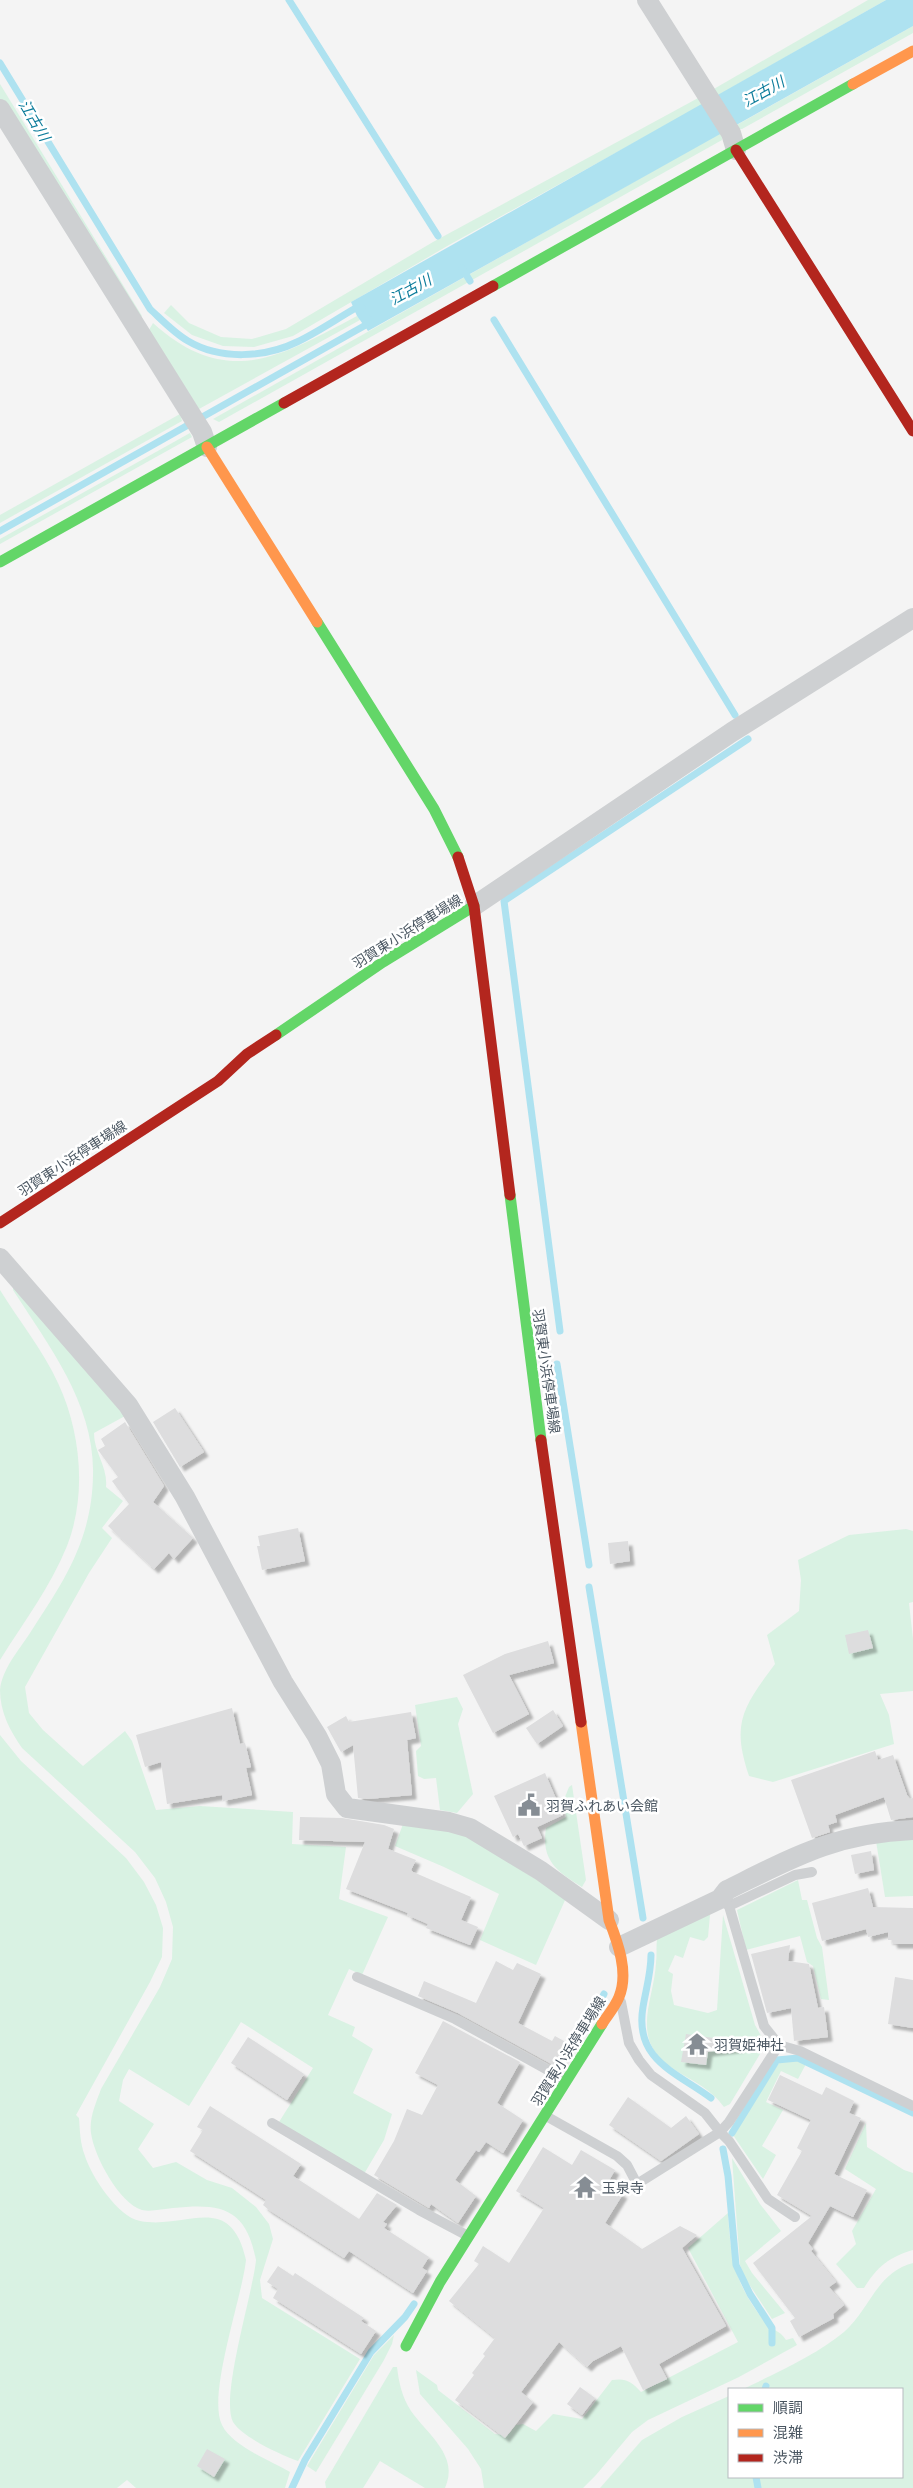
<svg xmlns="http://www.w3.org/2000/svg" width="913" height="2488" font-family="'Open Sans','Noto Sans JP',sans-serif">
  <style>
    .green { fill: #d9f2e3 }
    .water { fill: #aee2f0 }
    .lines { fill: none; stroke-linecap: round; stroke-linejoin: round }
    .stream { stroke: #aee2f0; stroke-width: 7 }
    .building { fill: #ddddde; filter: url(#shadow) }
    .lane { stroke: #ced0d2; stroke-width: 10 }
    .street { stroke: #ced0d2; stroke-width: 20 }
    .fast { stroke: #63d668; stroke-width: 11 }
    .slow { stroke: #ff974d; stroke-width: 11 }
    .jam { stroke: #b3261e; stroke-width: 11 }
    .labels { text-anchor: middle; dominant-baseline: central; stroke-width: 5; stroke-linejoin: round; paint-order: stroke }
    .street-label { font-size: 14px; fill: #4a5661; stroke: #fff }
    .poi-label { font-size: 14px; fill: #4a5661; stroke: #fff; text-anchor: start }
    .water-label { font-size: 15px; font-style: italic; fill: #0c7c9b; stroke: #fff }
  </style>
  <defs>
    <filter id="shadow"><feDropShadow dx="4.5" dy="4.5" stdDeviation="1" flood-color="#0004"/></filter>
  </defs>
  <rect width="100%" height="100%" fill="#f4f4f4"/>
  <g class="green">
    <polygon points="868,0 886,0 717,96 712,90"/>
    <polygon points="913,26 913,33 742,129 738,129 735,126"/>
    <polygon points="0,84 142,316 138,320 0,99"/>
    <polygon points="700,97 704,104 449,245 293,336 254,347 223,346 192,335 164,313 171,305 189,323 221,337 252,339 286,329 433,242"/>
    <polygon points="722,132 722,140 219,422 213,419"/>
    <path d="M357,316L360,320L199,409L149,330L153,323C227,390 282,356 357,316Z"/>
    <polygon points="180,414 182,421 0,523 0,515"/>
    <polygon points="190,433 192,437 0,544 0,539"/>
    <path d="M13,1286L125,1416L94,1433C94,1453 108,1467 106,1487L123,1501L102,1528L112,1538L89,1573L25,1687L29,1713L43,1730L83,1766L125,1731L132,1741L156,1810L200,1806L293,1812L292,1844L346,1847L339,1899L388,1917L362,1975L349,1969L328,2015L355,2027L352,2036L373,2049L353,2093L392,2114L384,2140L364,2174L279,2122L313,2068L241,2022L189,2106L129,2069L123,2080L119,2101L154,2124L138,2149L153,2168L176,2162L207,2180L232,2188L256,2207L269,2224L273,2239L260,2280L262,2298L360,2359L298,2461C281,2455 242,2437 233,2422C220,2397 253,2293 256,2260C246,2207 220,2203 173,2208C163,2209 151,2212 142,2210C119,2203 94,2156 91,2133C89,2118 96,2103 101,2089L160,1987L172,1959L173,1927L166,1902L155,1878L135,1852L22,1748C10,1731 0,1712 0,1690C2,1669 19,1650 30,1633C64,1581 92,1540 93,1475C95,1405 49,1346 13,1290Z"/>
    <path d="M0,1290C19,1321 43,1350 58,1383C81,1432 87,1495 67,1546C51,1586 23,1623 0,1660Z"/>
    <path d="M906,1529L913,1531V1602L909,1603L913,1639V1691L880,1694L889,1715L894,1744L773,1782L749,1776C731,1723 743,1707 775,1664L767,1635L799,1611L801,1580L798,1560L849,1535Z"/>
    <polygon points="457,1697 463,1709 458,1724 473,1794 457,1813 440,1810 436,1778 424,1779 418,1776 416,1751 421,1746 415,1705"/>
    <path d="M0,1735L21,1761L126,1858L144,1882L156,1905L163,1928L162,1957L150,1982L76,2115L79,2118C80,2131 80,2143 85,2156C91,2176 118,2217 140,2221C187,2230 230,2190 246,2260C242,2298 207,2395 222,2425C232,2446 271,2461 290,2472L285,2488H136L127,2480L117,2488H0Z"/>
    <path d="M572,1785L586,1880L582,1887C556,1871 541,1860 546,1828L566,1817L563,1802L569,1787Z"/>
    <polygon points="403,1824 447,1830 465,1835 566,1898 536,1965 480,1940 499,1894 444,1867 395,1846"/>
    <polygon points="913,1836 913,1896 885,1897 876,1841"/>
    <polygon points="798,1880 802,1900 807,1900 817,1938 822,1947 829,2000 821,1999 813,1966 807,1962 800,1936 746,1950 737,1910"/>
    <path d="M707,1915H710L708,1937L704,1941L690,1937L683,1958L675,1955L668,1971L673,1974L671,1991L674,2005L708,2013L717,2010L723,1915L755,2025L764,2041L763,2049L730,2104L724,2107C710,2087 689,2080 669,2066C630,2037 654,2000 656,1963C657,1955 656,1947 657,1939Z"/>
    <polygon points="797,2060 806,2064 798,2079 781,2071 766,2102 783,2110 762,2146 776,2155 763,2179 733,2135 779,2063"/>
    <path d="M866,2123L867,2147L904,2170L913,2173V2250C889,2257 877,2267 864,2288H857L836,2264L856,2244L852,2231L876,2189L845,2169Z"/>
    <polygon points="732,2158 760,2204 781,2231 745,2261 752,2273 785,2313 772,2319 745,2278 740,2265"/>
    <path d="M728,2213C731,2261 735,2285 766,2323C772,2331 779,2329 786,2340L793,2338L797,2345L739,2377L648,2420L632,2432L596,2475L583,2488H484L481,2469L468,2449L420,2394L416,2370L437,2385L438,2390L495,2434L508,2435L516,2425L523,2424L536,2431L553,2414L582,2419L612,2380C626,2378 631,2381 641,2392L738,2342L688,2248Z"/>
    <path d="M913,2263V2488H600L642,2440L682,2417L729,2396V2477H902V2389H743C774,2374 818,2354 844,2332C870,2309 877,2272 913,2263Z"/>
    <polygon points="394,2335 392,2344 384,2360 316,2472 307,2466 374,2355"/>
    <path d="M393,2367H397C399,2383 402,2397 411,2411C427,2434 460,2456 445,2488H425L380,2461L363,2488H326L325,2482Z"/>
  </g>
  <polygon class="water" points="886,0 913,0 913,26 368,331 357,316 351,302"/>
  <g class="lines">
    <g class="stream">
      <polyline points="289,0 438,236"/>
      <path d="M0,63L150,309C162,320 174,333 188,341C220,360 264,358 297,342C316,333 335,320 354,309L362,308"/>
      <polyline points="462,268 470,281"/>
      <polyline points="494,320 735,715"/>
      <polyline points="0,531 364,326 369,319"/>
      <polyline points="560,1331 504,901 748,739"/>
      <polyline points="557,1364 589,1565"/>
      <polyline points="589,1587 643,1918"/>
      <path d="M651,1955C651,1973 646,1989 643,2007C634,2060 676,2072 711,2098"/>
      <polyline points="596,2009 604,1994"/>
      <polyline points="732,2133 777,2060 798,2058 913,2113"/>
      <polyline points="723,2149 728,2176 736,2265 750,2294 772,2328 772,2343"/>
      <polyline points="765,2389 766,2386"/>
      <polyline points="756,2477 758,2488"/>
      <polyline points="292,2488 305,2460 371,2352 405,2317 414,2304"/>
    </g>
  </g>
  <g class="building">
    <polygon points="175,1408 204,1452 180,1467 153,1422"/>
    <polygon points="125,1422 164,1486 153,1502 193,1538 174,1559 169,1553 154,1569 108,1526 129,1504 112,1481 118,1477 98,1450 105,1446 101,1439"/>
    <polygon points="298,1528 305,1561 262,1570 257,1546 260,1546 258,1536"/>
    <polygon points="628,1541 630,1561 610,1564 608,1543"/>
    <polygon points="868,1630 873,1648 849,1654 845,1635"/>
    <polygon points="548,1641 554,1663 509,1675 529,1714 493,1733 463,1675 505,1654"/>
    <polygon points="232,1708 240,1744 245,1743 251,1767 246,1768 252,1795 223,1801 222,1795 167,1804 161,1762 145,1767 136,1735"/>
    <polygon points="553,1710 563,1726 537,1744 526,1728"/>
    <polygon points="411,1712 416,1738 407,1740 412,1795 368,1799 358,1798 353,1745 341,1752 327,1727 346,1716 349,1722"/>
    <polygon points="875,1751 878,1760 893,1755 907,1795 910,1799 913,1798 913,1817 891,1820 884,1797 835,1815 837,1822 828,1825 830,1832 812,1838 791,1780"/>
    <polygon points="545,1773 563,1815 537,1827 542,1838 524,1846 518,1834 513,1837 494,1796"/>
    <polygon points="300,1817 342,1818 384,1825 394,1829 388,1849 416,1860 411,1870 413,1872 471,1897 461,1920 478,1927 470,1945 426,1928 428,1924 407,1915 408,1913 346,1889 365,1842 299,1840"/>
    <polygon points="871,1851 874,1870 855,1874 851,1855"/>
    <polygon points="868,1888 873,1907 913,1908 913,1944 893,1944 892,1940 888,1940 888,1932 868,1937 866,1929 822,1941 812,1903"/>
    <polygon points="790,1945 788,1961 809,1964 818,2008 824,2007 828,2037 794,2041 791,2008 767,2013 751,1954"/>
    <polygon points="496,1961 513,1970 517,1963 541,1974 518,2023 552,2041 555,2036 571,2045 557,2067 458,2013 418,1996 424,1981 476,2003"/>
    <polygon points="895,1977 913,1980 913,2028 888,2024"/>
    <polygon points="443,2021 520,2062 497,2103 523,2120 503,2153 486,2142 479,2152 476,2150 455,2180 476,2196 458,2223 431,2204 429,2208 374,2175 394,2141 407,2109 422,2115 438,2085 415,2073"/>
    <polygon points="686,2034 741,2042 740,2048 708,2052 706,2065 681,2062"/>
    <polygon points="248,2037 304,2074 287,2100 231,2063"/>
    <polygon points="780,2075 822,2095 826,2087 854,2101 849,2113 861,2118 834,2174 867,2190 853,2217 830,2206 808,2243 813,2249 811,2251 836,2282 829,2287 844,2305 833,2314 834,2318 799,2337 790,2321 795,2318 753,2263 812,2216 777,2195 802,2151 797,2148 811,2120 768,2100"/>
    <polygon points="628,2097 671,2128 686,2116 699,2134 661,2161 609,2125"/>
    <polygon points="210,2106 301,2164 293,2176 359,2219 377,2193 397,2205 383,2222 387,2224 384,2228 429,2257 422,2268 427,2271 413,2293 349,2251 344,2258 269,2210 263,2205 266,2200 190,2151 203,2130 197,2127"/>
    <polygon points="543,2147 572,2165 581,2150 615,2170 607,2184 623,2194 605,2223 642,2249 680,2226 697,2235 682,2248 726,2326 659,2364 667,2379 643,2390 621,2346 593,2361 587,2367 559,2342 521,2392 533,2402 505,2438 455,2400 474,2375 472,2373 485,2356 483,2354 495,2338 449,2301 479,2264 474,2261 483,2246 509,2263 544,2208 516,2191"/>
    <polygon points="278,2266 293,2276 295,2273 364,2318 361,2321 376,2331 361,2354 273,2298 278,2289 267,2282"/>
    <polygon points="580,2387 595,2398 582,2415 567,2404"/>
    <polygon points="207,2449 225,2459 214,2477 197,2466"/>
  </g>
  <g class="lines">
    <g class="lane">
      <polyline points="720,1899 729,1906 764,2026 779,2045 729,2122 720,2132 729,2141 768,2199 795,2217"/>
      <polyline points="729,1906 795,1875 812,1872"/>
      <polyline points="357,1977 455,2019 566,2080"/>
      <polyline points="779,2045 800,2051 913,2106"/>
      <polyline points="546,2116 617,2156 627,2165 637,2184 720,2132 705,2113 651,2075 639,2060 629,2043 621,2002"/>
      <polyline points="272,2123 419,2210 468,2236"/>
    </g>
    <g class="street">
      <polyline points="647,0 731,133 736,150"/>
      <polyline points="0,109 202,432 207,447"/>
      <polyline points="474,906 732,732 913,618"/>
      <polyline points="0,1258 128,1405 185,1497 283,1682 317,1736 331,1764 336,1794 347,1808 449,1822 470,1828 541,1871 609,1920"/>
      <path d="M619,1947L720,1899L727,1890C794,1857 836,1833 913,1830"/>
    </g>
    <g class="fast">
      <polyline points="493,286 853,84"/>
      <polyline points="0,562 284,403"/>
      <polyline points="317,622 434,809 458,857"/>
      <polyline points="276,1035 383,962 474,906"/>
      <polyline points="510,1195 541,1440"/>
      <polyline points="406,2346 440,2282 602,2024"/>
    </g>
    <g class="slow">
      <polyline points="853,84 913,51"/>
      <polyline points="207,447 317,622"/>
      <path d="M581,1722L609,1920C618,1943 629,1973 619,1997C615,2007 607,2016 602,2024"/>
    </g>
    <g class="jam">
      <polyline points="736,150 913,431"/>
      <polyline points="284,403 493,286"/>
      <polyline points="458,857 474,906 510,1195"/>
      <polyline points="0,1223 218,1081 247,1054 276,1035"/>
      <polyline points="541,1440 581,1722"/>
    </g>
  </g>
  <defs>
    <symbol id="civic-bare" viewBox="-9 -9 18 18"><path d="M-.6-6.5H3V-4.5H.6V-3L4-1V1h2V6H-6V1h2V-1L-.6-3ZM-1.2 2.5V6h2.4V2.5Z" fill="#868d94" stroke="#fff" stroke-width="2.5" paint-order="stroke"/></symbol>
    <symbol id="temple-bare" viewBox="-9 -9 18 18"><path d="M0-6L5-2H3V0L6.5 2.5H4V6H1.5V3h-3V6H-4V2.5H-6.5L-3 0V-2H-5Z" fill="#868d94" stroke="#fff" stroke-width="2.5" paint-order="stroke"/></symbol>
  </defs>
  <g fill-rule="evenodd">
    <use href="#civic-bare" x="513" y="1789" width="32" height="32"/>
    <use href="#temple-bare" x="681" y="2028" width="32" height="32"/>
    <use href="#temple-bare" x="569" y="2171" width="32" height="32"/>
  </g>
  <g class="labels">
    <g class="street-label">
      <text transform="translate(407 931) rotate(-32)">羽賀東小浜停車場線</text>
      <text transform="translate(72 1158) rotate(-33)">羽賀東小浜停車場線</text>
      <text transform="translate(547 1371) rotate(82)">羽賀東小浜停車場線</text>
      <text transform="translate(568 2051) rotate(-58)">羽賀東小浜停車場線</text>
    </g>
    <g class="poi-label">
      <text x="546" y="1805">羽賀ふれあい会館</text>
      <text x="714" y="2044">羽賀姫神社</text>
      <text x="602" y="2187">玉泉寺</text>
    </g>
    <g class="water-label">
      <text transform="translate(763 91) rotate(-29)">江古川</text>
      <text transform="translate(35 120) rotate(59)">江古川</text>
      <text transform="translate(410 289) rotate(-29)">江古川</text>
    </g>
  </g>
  <rect x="728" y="2388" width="175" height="90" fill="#ffffff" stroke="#b7bbc0"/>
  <rect x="738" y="2404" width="25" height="8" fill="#63d668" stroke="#b7bbc0"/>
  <text x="773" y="2413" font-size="15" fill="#4a5661">順調</text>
  <rect x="738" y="2429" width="25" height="8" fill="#ff974d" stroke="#b7bbc0"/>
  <text x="773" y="2438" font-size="15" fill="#4a5661">混雑</text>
  <rect x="738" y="2454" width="25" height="8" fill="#b3261e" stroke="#b7bbc0"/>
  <text x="773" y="2463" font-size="15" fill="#4a5661">渋滞</text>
</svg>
